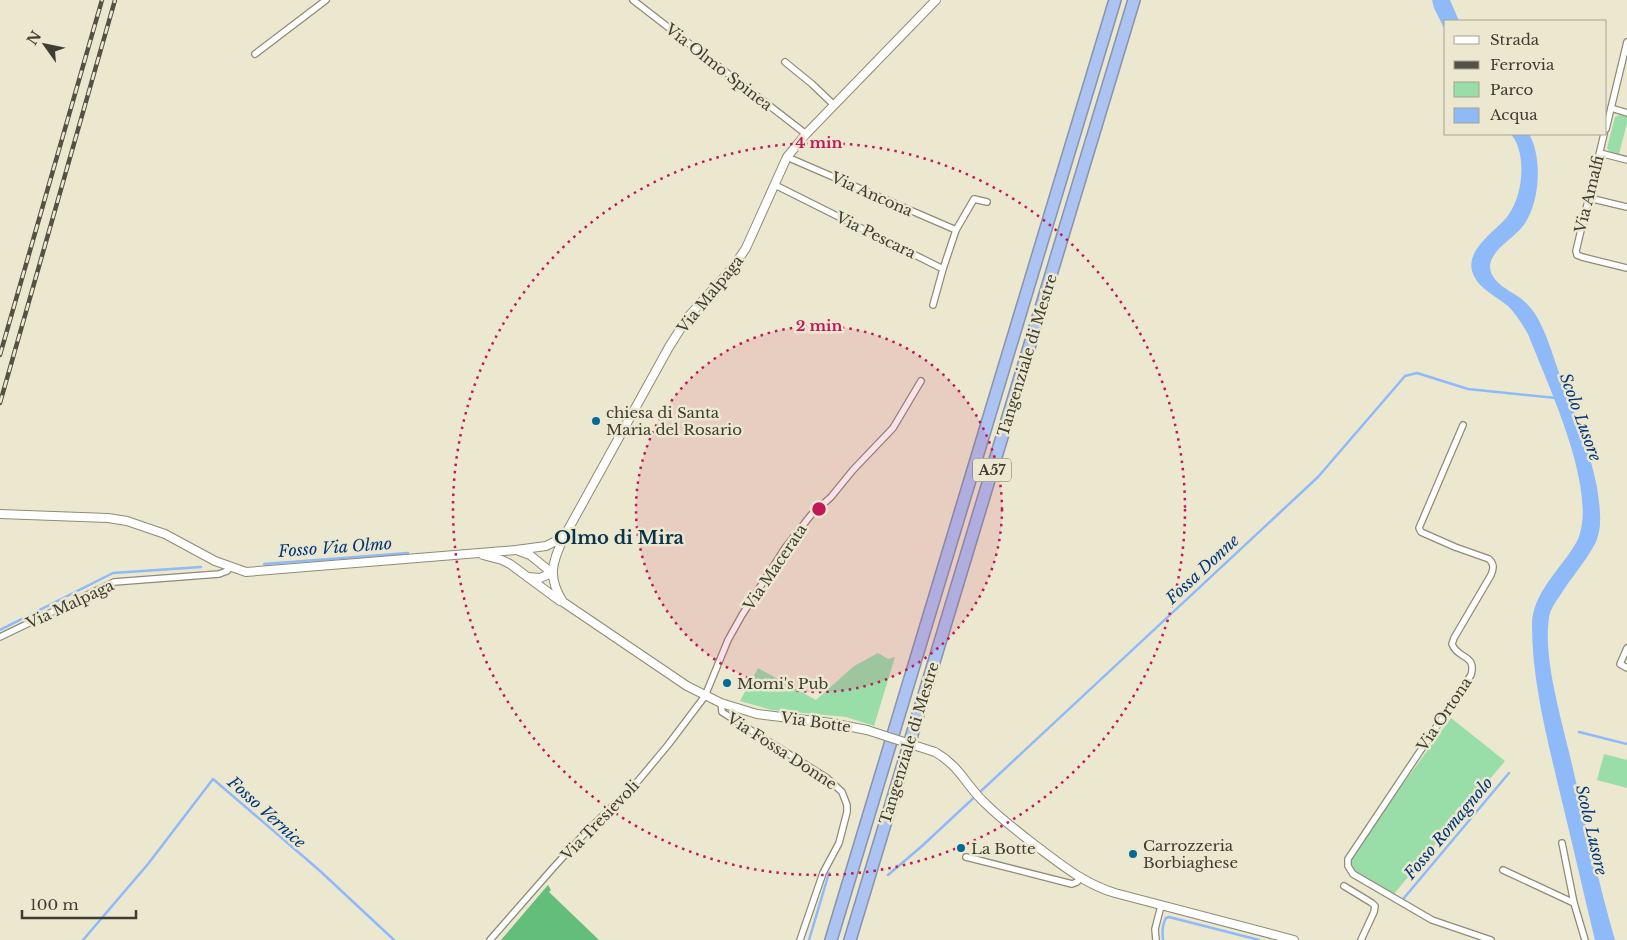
<svg xmlns="http://www.w3.org/2000/svg" width="1627" height="940" font-family="'Libre Baskerville',serif">
  <style>
    .green { fill: #99dea8 }
    .forest { fill: #64be7b }
    .water { fill: #8ebafa }
    .lines { fill: none; stroke-linecap: round; stroke-linejoin: round }
    .stream { stroke: #8ebafa; stroke-width: 2.5 }
    .minor-casing { stroke: #8f8b74; stroke-width: 8 }
    .tertiary-casing { stroke: #8f8b74; stroke-width: 10 }
    .motorway-casing { stroke: #8694ae; stroke-width: 14 }
    .minor { stroke: #fff; stroke-width: 5.5 }
    .tertiary { stroke: #fff; stroke-width: 8 }
    .motorway { stroke: #adc3f1; stroke-width: 11 }
    .rail-casing { stroke: #535246; stroke-width: 4.5 }
    .rail { stroke: #ece7cf; stroke-width: 2.5; stroke-dasharray: 8; stroke-linecap: butt }
    .tertiary-bridge-casing { stroke: #8f8b74; stroke-width: 10; stroke-linecap: butt }
    .tertiary-bridge { stroke: #fff; stroke-width: 8 }
    .ring { fill: none; stroke: #c2185b; stroke-width: 2.5; stroke-dasharray: 2.5 5 }
    .poi-dot { fill: #056998; stroke: #ece7cf; stroke-width: 2 }
    .labels { text-anchor: middle; dominant-baseline: central; stroke-width: 5; stroke-linejoin: round; paint-order: stroke }
    .shield { fill: #ece7cf; stroke: #727062; stroke-width: 1 }
    .shield-label { font-size: 14px; font-weight: bold; fill: #3e3d33 }
    .street-label { font-size: 15px; fill: #3e3d33; stroke: #ece7cf }
    .poi-label { font-size: 15px; fill: #3e3d33; stroke: #ece7cf; text-anchor: start }
    .water-label { font-size: 16px; font-style: italic; fill: #01367b; stroke: #ece7cf }
    .quarter-label { font-size: 18px; font-weight: bold; fill: #0a334a; stroke: #ece7cf }
    .centre { fill: #c2185b; stroke: #ece7cf; stroke-width: 2.5 }
    .ring-label { font-size: 15px; text-anchor: middle; font-weight: bold; fill: #c2185b; stroke: #ece7cf; stroke-width: 5; stroke-linejoin: round; paint-order: stroke }
  </style>
  <rect width="100%" height="100%" fill="#ece7cf"/>
  <g class="green">
    <polygon points="1619,115 1627,117 1627,123 1619,154 1609,151 1607,148 1615,117"/>
    <polygon points="878,653 888,659 895,657 874,726 846,717 772,710 740,701 758,668 816,700 854,666"/>
    <polygon points="1451,718 1505,761 1393,895 1347,866 1349,858"/>
    <polygon points="1604,754 1627,760 1627,788 1597,780"/>
  </g>
  <polygon class="forest" points="548,885 551,890 549,892 599,940 501,940"/>
  <g class="water">
    <polygon points="1432,0 1450,0 1459,21 1446,21 1446,32 1434,8"/>
    <path d="M1511,134H1529C1543,158 1540,204 1523,226C1514,238 1491,250 1490,266C1490,282 1509,290 1519,297C1526,302 1533,310 1537,317C1546,333 1552,352 1558,370C1573,408 1589,447 1597,487C1599,503 1603,523 1597,539C1592,553 1572,577 1563,591C1558,599 1550,608 1549,618C1543,656 1560,714 1569,752C1584,815 1597,878 1615,940H1595C1583,891 1572,842 1560,793C1547,738 1532,681 1532,625C1532,593 1561,569 1576,543C1602,496 1546,381 1528,334C1522,324 1516,314 1508,306C1497,297 1480,289 1474,276C1461,250 1499,230 1509,214C1521,197 1525,167 1518,147C1517,143 1514,138 1511,134Z"/>
  </g>
  <g class="lines">
    <g class="stream">
      <polyline points="264,564 408,553"/>
      <polyline points="0,630 113,573 201,567"/>
      <polyline points="1579,732 1627,744"/>
      <polyline points="888,875 922,846 1318,477 1405,376 1417,373 1468,389 1556,398"/>
      <polyline points="1404,898 1509,773"/>
      <polyline points="83,940 148,864 213,779 319,870 394,940"/>
      <polyline points="809,940 829,873"/>
      <path d="M1163,940C1162,932 1162,925 1166,918L1169,917L1259,940"/>
    </g>
    <defs>
      <g id="minor">
        <polyline points="633,0 806,134"/>
        <polyline points="255,54 326,0"/>
        <polyline points="785,62 812,84 834,105"/>
        <polyline points="1611,108 1627,113"/>
        <polyline points="1606,129 1627,42"/>
        <polyline points="1604,134 1576,251 1577,255 1582,257 1627,268"/>
        <polyline points="1600,153 1627,160"/>
        <polyline points="787,157 956,230 974,199 987,202"/>
        <polyline points="775,185 943,269 933,305"/>
        <polyline points="1589,198 1627,207"/>
        <polyline points="943,269 956,230"/>
        <path d="M1463,425L1419,528L1421,532L1455,547L1489,559C1494,564 1494,568 1491,575L1454,638L1452,644C1457,659 1477,654 1471,675L1348,859V866L1353,874L1432,920L1491,940"/>
        <polyline points="0,637 114,582 219,574 227,571 230,567"/>
        <polyline points="1627,648 1620,664 1627,668"/>
        <polyline points="721,703 722,712 827,778 842,792 847,805 847,812 839,843 823,873 800,940"/>
        <polyline points="1562,843 1574,903 1585,940"/>
        <polyline points="966,857 1072,884 1077,882 1080,878"/>
        <polyline points="1503,870 1574,903"/>
        <polyline points="1344,886 1372,903 1375,906 1374,912 1361,940"/>
        <polyline points="490,940 553,868 586,832 638,781 668,745 705,696 728,640 742,615 785,548 811,515 831,497 853,470 893,428 921,381"/>
        <polyline points="1156,940 1155,929 1161,906"/>
      </g>
      <g id="tertiary">
        <polyline points="0,514 108,518 127,521 165,534 215,561 246,572 516,550 546,546 564,537"/>
        <polyline points="519,551 530,555 552,573"/>
        <polyline points="483,555 502,560 510,564 560,601"/>
        <polyline points="528,577 540,578 552,573"/>
        <path d="M867,730L831,723L757,714L721,703L687,686L563,602C547,577 552,562 564,537L669,347L688,317L734,266L746,248L787,157L806,134L936,0"/>
        <path d="M935,752C961,767 966,786 986,804C1002,820 1021,834 1039,848C1063,866 1085,884 1115,893L1294,940"/>
      </g>
      <g id="motorway">
        <polyline points="831,940 1115,0"/>
        <polyline points="850,940 1134,0"/>
      </g>
    </defs>
    <use href="#minor" class="minor-casing"/>
    <use href="#tertiary" class="tertiary-casing"/>
    <use href="#motorway" class="motorway-casing"/>
    <use href="#minor" class="minor"/>
    <use href="#tertiary" class="tertiary"/>
    <use href="#motorway" class="motorway"/>
    <defs>
      <g id="rail">
        <polyline points="0,355 102,0"/>
        <polyline points="0,403 115,0"/>
      </g>
    </defs>
    <use href="#rail" class="rail-casing"/>
    <use href="#rail" class="rail"/>
    <defs>
      <polyline id="tertiary-bridge" points="867,730 935,752"/>
    </defs>
    <use href="#tertiary-bridge" class="tertiary-bridge-casing"/>
    <use href="#tertiary-bridge" class="tertiary-bridge"/>
  </g>
  <circle cx="819" cy="509" r="183" fill="#c2185b" fill-opacity=".12"/>
  <g class="ring">
    <circle cx="819" cy="509" r="183"/>
    <circle cx="819" cy="509" r="366"/>
  </g>
  <g class="poi-dot">
    <circle cx="596" cy="421" r="5"/>
    <circle cx="727" cy="683" r="5"/>
    <circle cx="961" cy="848" r="5"/>
    <circle cx="1133" cy="854" r="5"/>
  </g>
  <g class="labels">
    <rect class="shield" x="973" y="458.5" width="38" height="23" rx="4"/>
    <g class="shield-label">
      <text x="992" y="470">A57</text>
    </g>
    <g class="street-label">
      <text transform="translate(719 67) rotate(38)">Via Olmo Spinea</text>
      <text transform="translate(872 194) rotate(24)">Via Ancona</text>
      <text transform="translate(1589 194) rotate(-76)">Via Amalfi</text>
      <text transform="translate(876 235) rotate(26)">Via Pescara</text>
      <text transform="translate(710 294) rotate(-51)">Via Malpaga</text>
      <text transform="translate(1027 355) rotate(-73)">Tangenziale di Mestre</text>
      <text transform="translate(775 567) rotate(-56)">Via Macerata</text>
      <text transform="translate(70 604) rotate(-25)">Via Malpaga</text>
      <text transform="translate(1444 714) rotate(-56)">Via Ortona</text>
      <text transform="translate(816 722) rotate(8)">Via Botte</text>
      <text transform="translate(909 743) rotate(-73)">Tangenziale di Mestre</text>
      <text transform="translate(782 751) rotate(33)">Via Fossa Donne</text>
      <text transform="translate(600 820) rotate(-46)">Via Tresievoli</text>
    </g>
    <g class="poi-label">
      <text x="606" y="412">chiesa di Santa<tspan x="606" dy="17">Maria del Rosario</tspan></text>
      <text x="737" y="683">Momi's Pub</text>
      <text x="1143" y="845">Carrozzeria<tspan x="1143" dy="17">Borbiaghese</tspan></text>
      <text x="971" y="848">La Botte</text>
    </g>
    <g class="water-label">
      <text transform="translate(1581 417) rotate(70)">Scolo Lusore</text>
      <text transform="translate(335 547) rotate(-4)">Fosso Via Olmo</text>
      <text transform="translate(1202 569) rotate(-43)">Fossa Donne</text>
      <text transform="translate(267 812) rotate(42)">Fosso Vernice</text>
      <text transform="translate(1448 828) rotate(-50)">Fosso Romagnolo</text>
      <text transform="translate(1592 830) rotate(77)">Scolo Lusore</text>
    </g>
    <g class="quarter-label">
      <text x="619" y="538">Olmo di Mira</text>
    </g>
  </g>
  <circle cx="819" cy="509" r="8" class="centre"/>
  <g class="ring-label">
    <text x="819" y="148">4 min</text>
    <text x="819" y="331">2 min</text>
  </g>
  <rect x="1444" y="20" width="162" height="115" fill="#ece7cf" stroke="#a6a391"/>
  <rect x="1454" y="36" width="25" height="8" fill="#ffffff" stroke="#a6a391"/>
  <text x="1490" y="45" font-size="15" fill="#3e3d33">Strada</text>
  <rect x="1454" y="61" width="25" height="8" fill="#535246" stroke="#a6a391"/>
  <text x="1490" y="70" font-size="15" fill="#3e3d33">Ferrovia</text>
  <rect x="1454" y="82" width="25" height="15" fill="#99dea8" stroke="#a6a391"/>
  <text x="1490" y="95" font-size="15" fill="#3e3d33">Parco</text>
  <rect x="1454" y="108" width="25" height="15" fill="#8ebafa" stroke="#a6a391"/>
  <text x="1490" y="120" font-size="15" fill="#3e3d33">Acqua</text>
  <g transform="translate(45 45) rotate(303)" stroke="#ece7cf" stroke-width="4" paint-order="stroke">
  <path d="M0-4L9 19L0 12L-9 19Z" fill="#3e3d33"/>
  <text y="-8" font-size="14" font-weight="bold" text-anchor="middle" fill="#3e3d33">N</text>
  </g>
  <path d="M22 910v8h114v-8" fill="none" stroke="#3e3d33" stroke-width="2.5"/>
  <text x="30" y="910" font-size="15" fill="#3e3d33" stroke="#ece7cf" stroke-width="4" paint-order="stroke">100 m</text>
</svg>
